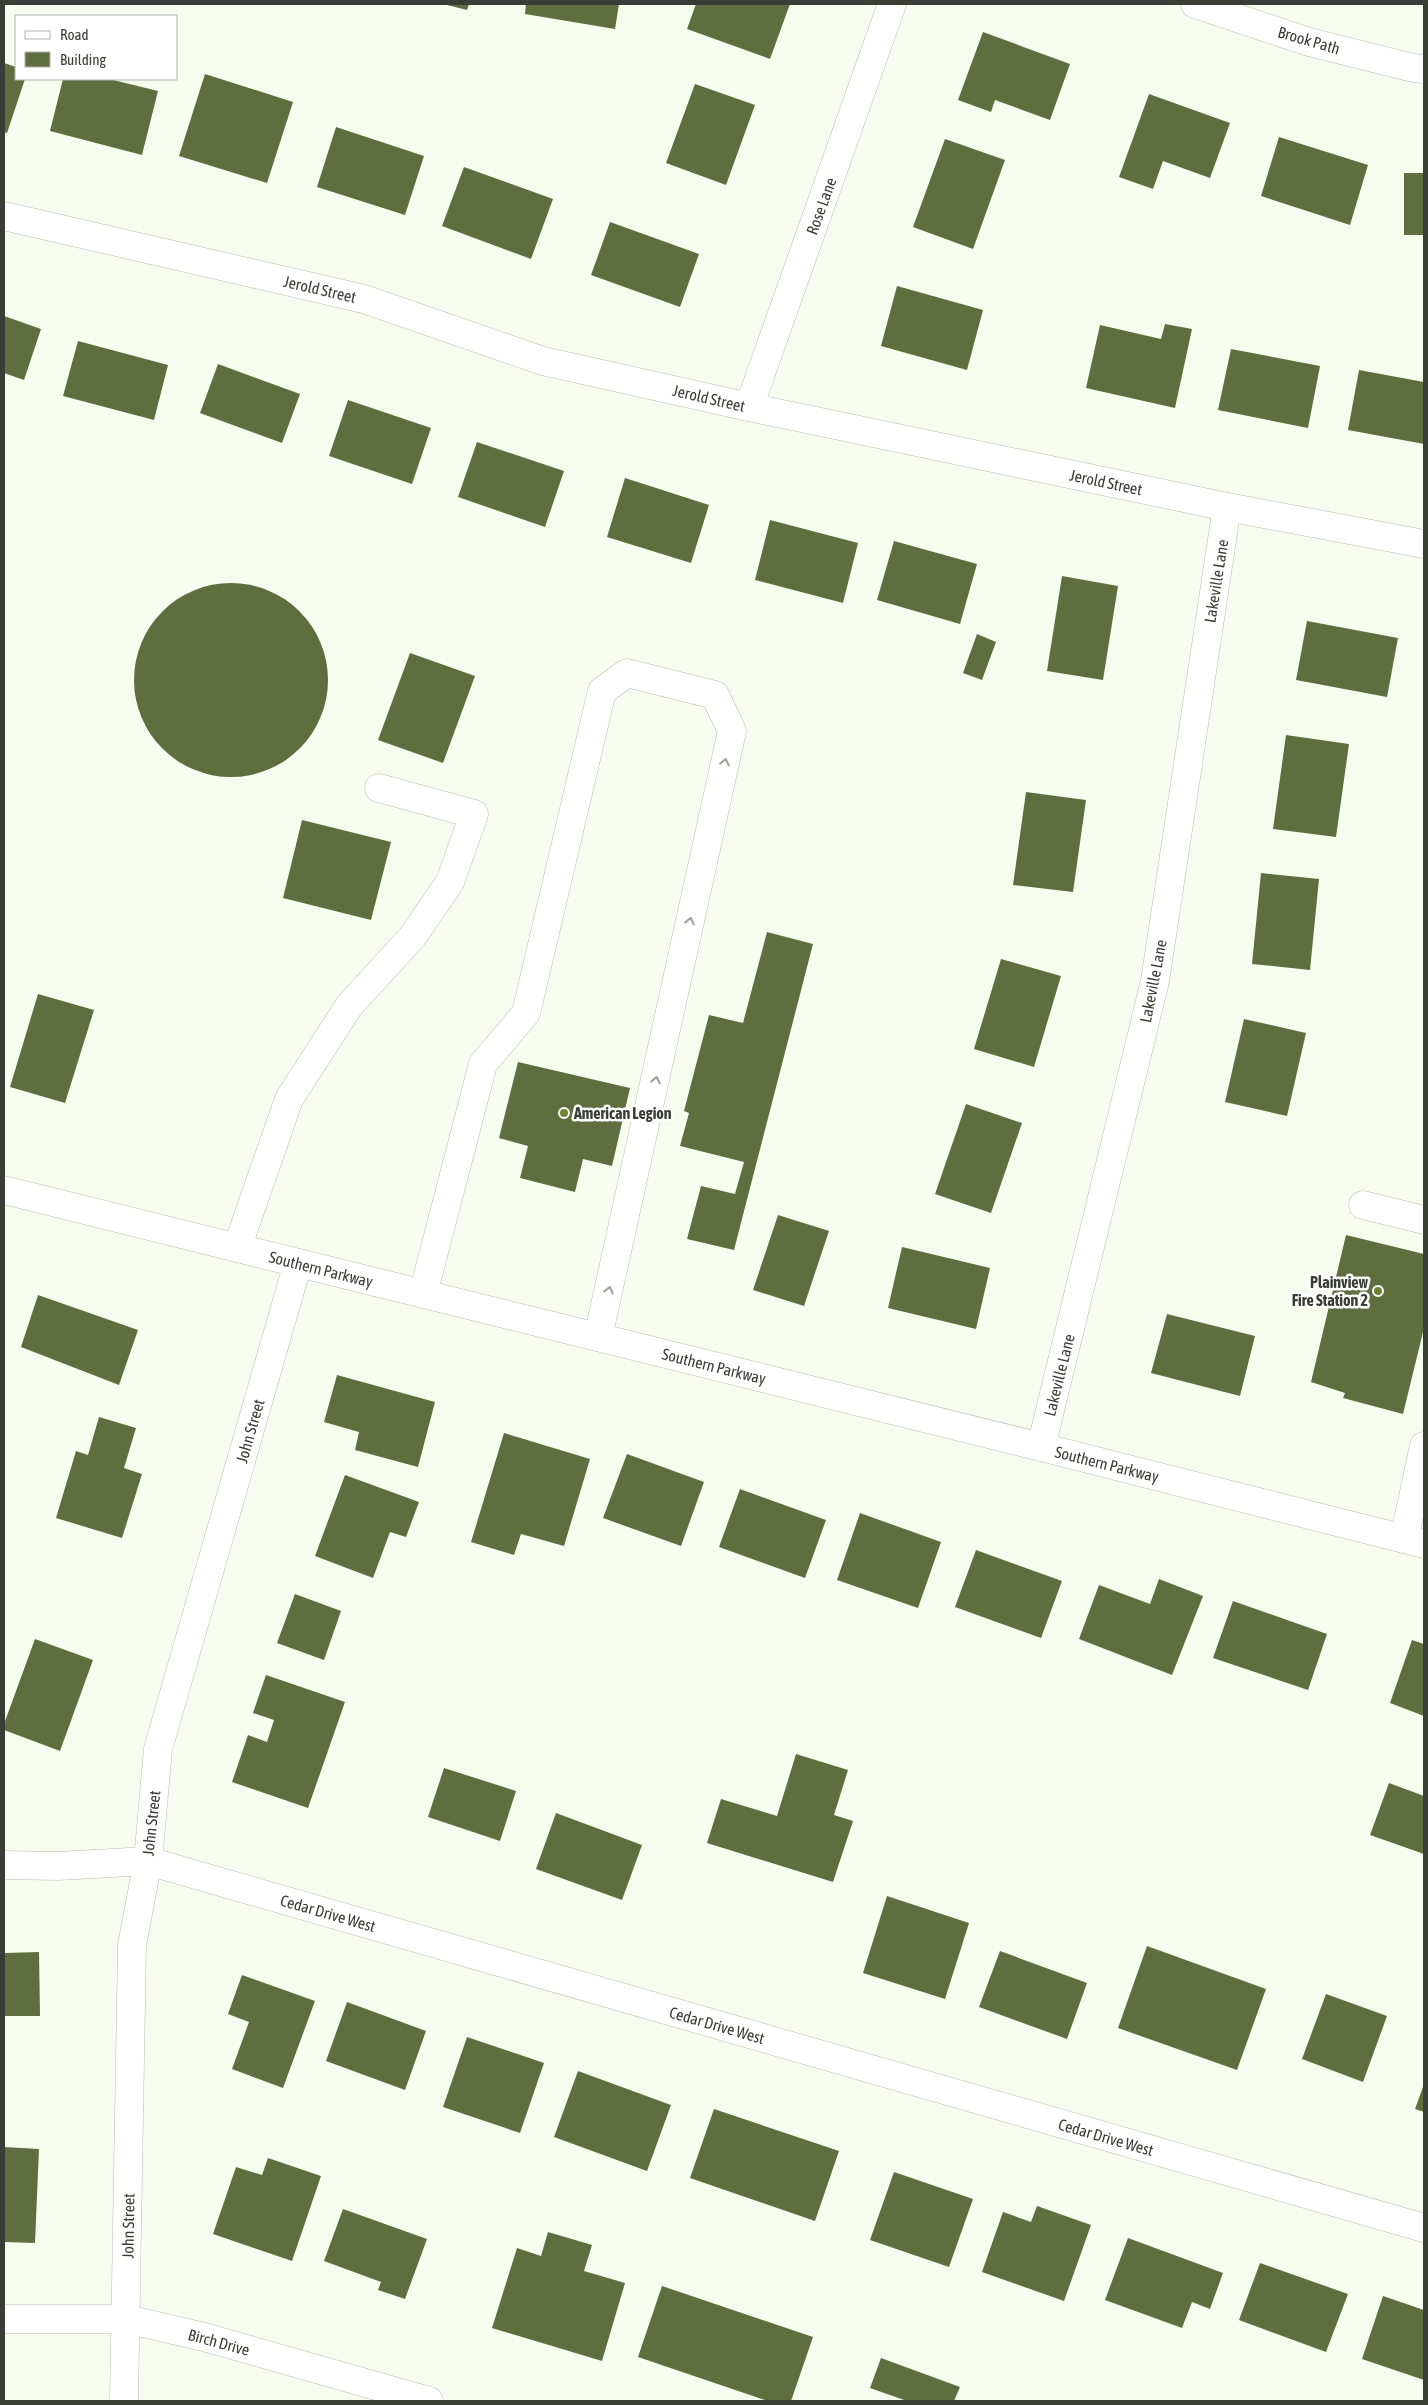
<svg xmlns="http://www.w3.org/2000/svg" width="1428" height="2405" font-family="'Asap Condensed',sans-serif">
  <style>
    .building { fill: #606e3f }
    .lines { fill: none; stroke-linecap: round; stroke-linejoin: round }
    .minor-casing { stroke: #b8bdaf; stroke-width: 29 }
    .minor { stroke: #fff; stroke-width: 28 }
    .oneway { stroke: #9c9e9a }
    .poi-dot { fill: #6e8334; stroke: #fff; stroke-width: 2 }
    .labels { text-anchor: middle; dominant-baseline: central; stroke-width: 5; stroke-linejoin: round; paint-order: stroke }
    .street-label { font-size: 16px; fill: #3a3c36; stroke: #fff }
    .poi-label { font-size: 16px; font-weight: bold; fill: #3a3c36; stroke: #fff; text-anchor: start }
  </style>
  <rect width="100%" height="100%" fill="#f7fdee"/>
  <g class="building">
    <polygon points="443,4 469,4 467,10"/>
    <polygon points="526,4 619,4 615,29 525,14"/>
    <polygon points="696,4 790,4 770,59 687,29"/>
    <polygon points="983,32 1070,64 1050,120 995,100 991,112 958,100"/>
    <polygon points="4,63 16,67 16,79 25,79 7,133 4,132"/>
    <polygon points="205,74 293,102 267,183 179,156"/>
    <polygon points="63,79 109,79 158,91 142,155 50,131"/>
    <polygon points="695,84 755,105 726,185 666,163"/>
    <polygon points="1149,94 1230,123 1210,178 1163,161 1153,189 1119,177"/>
    <polygon points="336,127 424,156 405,215 317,187"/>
    <polygon points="1279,137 1368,165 1350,225 1261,196"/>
    <polygon points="945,139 1005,160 973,249 913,227"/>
    <polygon points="464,167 553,199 531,259 442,226"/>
    <rect x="1404" y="173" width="20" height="62"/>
    <polygon points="610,222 699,254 680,307 591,275"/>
    <polygon points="897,286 983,310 967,370 881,346"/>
    <polygon points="4,316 41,329 24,380 4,373"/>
    <polygon points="1165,324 1192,329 1175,408 1086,388 1100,325 1161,339"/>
    <polygon points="78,341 168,365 154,420 63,396"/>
    <polygon points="1231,349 1320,366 1308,428 1218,410"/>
    <polygon points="218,364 300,394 282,443 200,413"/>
    <polygon points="1359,370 1424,382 1424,444 1348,430"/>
    <polygon points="348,400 431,428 412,484 329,456"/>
    <polygon points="477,442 564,471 545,527 458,497"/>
    <polygon points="625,478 709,505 691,563 607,537"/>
    <polygon points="770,520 858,543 843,603 755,580"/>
    <polygon points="894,541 977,564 960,624 877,600"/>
    <polygon points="1062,576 1118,586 1103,680 1047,671"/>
    <circle cx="231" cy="680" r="97"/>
    <polygon points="1307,621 1398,638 1387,697 1296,680"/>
    <polygon points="977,634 996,642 982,680 963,673"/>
    <polygon points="410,653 475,676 443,763 378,740"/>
    <polygon points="1286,735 1349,744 1336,837 1273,829"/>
    <polygon points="1026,792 1086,800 1073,892 1013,885"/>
    <polygon points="302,820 391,842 371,920 283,898"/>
    <polygon points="1261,873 1319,879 1310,970 1252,964"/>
    <polygon points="767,932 813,944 734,1250 687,1239 701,1186 735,1194 744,1162 680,1146 689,1113 684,1111 709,1015 743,1023"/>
    <polygon points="1001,959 1061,976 1034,1067 974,1049"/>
    <polygon points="38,994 94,1010 65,1103 10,1087"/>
    <polygon points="1244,1019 1306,1033 1287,1116 1225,1102"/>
    <polygon points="518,1062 630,1088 612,1166 583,1159 575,1192 520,1178 528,1146 499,1138"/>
    <polygon points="966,1104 1022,1123 991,1213 935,1194"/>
    <polygon points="778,1215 829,1231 804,1306 753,1290"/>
    <polygon points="1346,1235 1424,1254 1424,1328 1403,1414 1343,1398 1345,1393 1311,1382"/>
    <polygon points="902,1247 990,1268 976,1329 888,1308"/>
    <polygon points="38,1295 138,1330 119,1385 21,1347"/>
    <polygon points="1167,1314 1255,1336 1240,1396 1151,1373"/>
    <polygon points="337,1375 435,1402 418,1467 355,1450 359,1432 324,1422"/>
    <polygon points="99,1417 136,1428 124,1468 142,1474 122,1538 56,1518 76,1451 88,1455"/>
    <polygon points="504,1433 590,1459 564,1546 521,1534 514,1555 471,1542"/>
    <polygon points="627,1454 704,1482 681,1546 603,1518"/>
    <polygon points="345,1475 419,1502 406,1537 390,1532 373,1578 315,1556"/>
    <polygon points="740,1489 826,1520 805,1578 719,1547"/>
    <polygon points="860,1513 941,1542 918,1608 837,1580"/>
    <polygon points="976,1550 1062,1581 1041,1638 955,1607"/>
    <polygon points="1159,1579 1203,1596 1172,1675 1079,1639 1099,1585 1150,1604"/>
    <polygon points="295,1594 341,1611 324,1660 277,1643"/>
    <polygon points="1233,1601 1327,1634 1308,1690 1213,1658"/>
    <polygon points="35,1639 93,1660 60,1751 4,1730 4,1724"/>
    <polygon points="1412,1640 1424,1644 1424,1716 1390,1703"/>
    <polygon points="266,1675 345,1702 308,1808 232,1782 248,1735 267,1742 274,1720 253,1713"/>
    <polygon points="796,1754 848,1770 834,1815 853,1821 833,1882 707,1843 721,1799 777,1816"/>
    <polygon points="444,1768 516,1791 500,1841 428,1817"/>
    <polygon points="1389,1783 1424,1796 1424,1854 1370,1835"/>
    <polygon points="556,1813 642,1845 622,1900 536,1869"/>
    <polygon points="887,1896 969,1923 945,1999 863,1973"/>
    <polygon points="1147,1946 1266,1989 1237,2070 1118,2028"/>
    <polygon points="1000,1951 1087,1983 1067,2039 979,2007"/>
    <polygon points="39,1952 40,2016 4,2016 4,1953"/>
    <polygon points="242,1975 315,2001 283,2088 232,2069 249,2022 228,2014"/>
    <polygon points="1326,1994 1387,2016 1363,2082 1302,2059"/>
    <polygon points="347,2002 426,2031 405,2090 326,2061"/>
    <polygon points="467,2037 544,2063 520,2133 443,2107"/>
    <polygon points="578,2071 671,2105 647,2171 554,2137"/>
    <polygon points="1424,2084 1424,2112 1415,2109"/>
    <polygon points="714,2109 839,2151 815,2221 690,2178"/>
    <polygon points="4,2147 39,2149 35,2243 4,2242"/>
    <polygon points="268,2158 321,2176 292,2261 213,2234 236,2167 262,2175"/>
    <polygon points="894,2172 973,2199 949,2267 870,2240"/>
    <polygon points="1037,2206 1091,2225 1064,2301 982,2272 1003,2212 1031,2222"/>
    <polygon points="343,2209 427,2239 405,2299 378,2290 381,2282 324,2261"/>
    <polygon points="548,2232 592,2245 584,2271 625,2283 602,2361 492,2328 517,2248 541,2256"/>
    <polygon points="1128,2238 1223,2273 1210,2309 1192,2302 1182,2328 1105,2300"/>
    <polygon points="1260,2263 1348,2294 1326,2352 1239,2320"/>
    <polygon points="662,2286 813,2337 791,2401 768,2401 638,2357"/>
    <polygon points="1383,2296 1424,2310 1424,2380 1362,2359"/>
    <polygon points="881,2358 960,2387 954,2401 907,2401 870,2388"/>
  </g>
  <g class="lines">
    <defs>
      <g id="minor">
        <polyline points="1195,4 1309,42 1413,68 1424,69"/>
        <polyline points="4,216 364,299 543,361 749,407 1227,507 1424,544"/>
        <polyline points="749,407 892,4"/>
        <polyline points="4,1190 1041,1447 1424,1544"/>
        <polyline points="1363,1205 1424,1220"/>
        <polyline points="237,1248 289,1099 349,1006 413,936 450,882 474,814 379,788"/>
        <polyline points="423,1294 483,1064 526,1013 602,691 627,673 715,695 732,731 598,1337"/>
        <polyline points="1041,1447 1155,981 1227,507"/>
        <polyline points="1404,1539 1424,1446"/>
        <polyline points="4,1865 58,1866 148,1861 1424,2228"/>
        <polyline points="4,2319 126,2319 204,2337 429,2401"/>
        <polyline points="124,2401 132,1945 148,1861 158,1749 298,1263"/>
      </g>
    </defs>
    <use href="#minor" class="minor-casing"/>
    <use href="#minor" class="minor"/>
  </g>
  <defs><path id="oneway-chevron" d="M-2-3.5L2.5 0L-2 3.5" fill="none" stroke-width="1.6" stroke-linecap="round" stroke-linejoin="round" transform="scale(1.25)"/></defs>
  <g class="oneway">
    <use href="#oneway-chevron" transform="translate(725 762) rotate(-78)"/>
    <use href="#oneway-chevron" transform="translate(690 921) rotate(-78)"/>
    <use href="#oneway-chevron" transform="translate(656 1080) rotate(-78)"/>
    <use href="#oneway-chevron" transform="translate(609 1290) rotate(-77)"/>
  </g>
  <g class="poi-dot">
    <circle cx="564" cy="1113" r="5"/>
    <circle cx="1378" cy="1291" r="5"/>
  </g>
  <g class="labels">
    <g class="street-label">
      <text transform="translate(1309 40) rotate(16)">Brook Path</text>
      <text transform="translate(821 206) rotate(-70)">Rose Lane</text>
      <text transform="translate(320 289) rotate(13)">Jerold Street</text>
      <text transform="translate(709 398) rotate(13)">Jerold Street</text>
      <text transform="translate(1106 482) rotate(12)">Jerold Street</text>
      <text transform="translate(1216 581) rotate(-81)">Lakeville Lane</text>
      <text transform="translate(1153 981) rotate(-79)">Lakeville Lane</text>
      <text transform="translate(321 1269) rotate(14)">Southern Parkway</text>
      <text transform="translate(714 1366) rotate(14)">Southern Parkway</text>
      <text transform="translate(1059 1375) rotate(-76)">Lakeville Lane</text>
      <text transform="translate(250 1431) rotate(-74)">John Street</text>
      <text transform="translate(1107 1464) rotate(14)">Southern Parkway</text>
      <text transform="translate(151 1823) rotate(-84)">John Street</text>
      <text transform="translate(328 1913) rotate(16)">Cedar Drive West</text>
      <text transform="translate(717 2025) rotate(16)">Cedar Drive West</text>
      <text transform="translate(1106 2137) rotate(16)">Cedar Drive West</text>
      <text transform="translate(128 2226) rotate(-89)">John Street</text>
      <text transform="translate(219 2342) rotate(15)">Birch Drive</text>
    </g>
    <g class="poi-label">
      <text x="574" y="1113">American Legion</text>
      <text x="1368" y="1282" text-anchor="end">Plainview<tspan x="1368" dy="18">Fire Station 2</tspan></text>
    </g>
  </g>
  <rect width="1428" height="2405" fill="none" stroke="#3a3c36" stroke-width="10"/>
  <rect x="15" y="15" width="162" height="65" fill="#ffffff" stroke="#b0b1af"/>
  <rect x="25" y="31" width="25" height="8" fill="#ffffff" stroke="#b0b1af"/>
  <text x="60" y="40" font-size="15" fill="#3a3c36">Road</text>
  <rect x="25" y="52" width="25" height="15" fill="#606e3f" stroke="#b0b1af"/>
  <text x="60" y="65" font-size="15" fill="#3a3c36">Building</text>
</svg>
